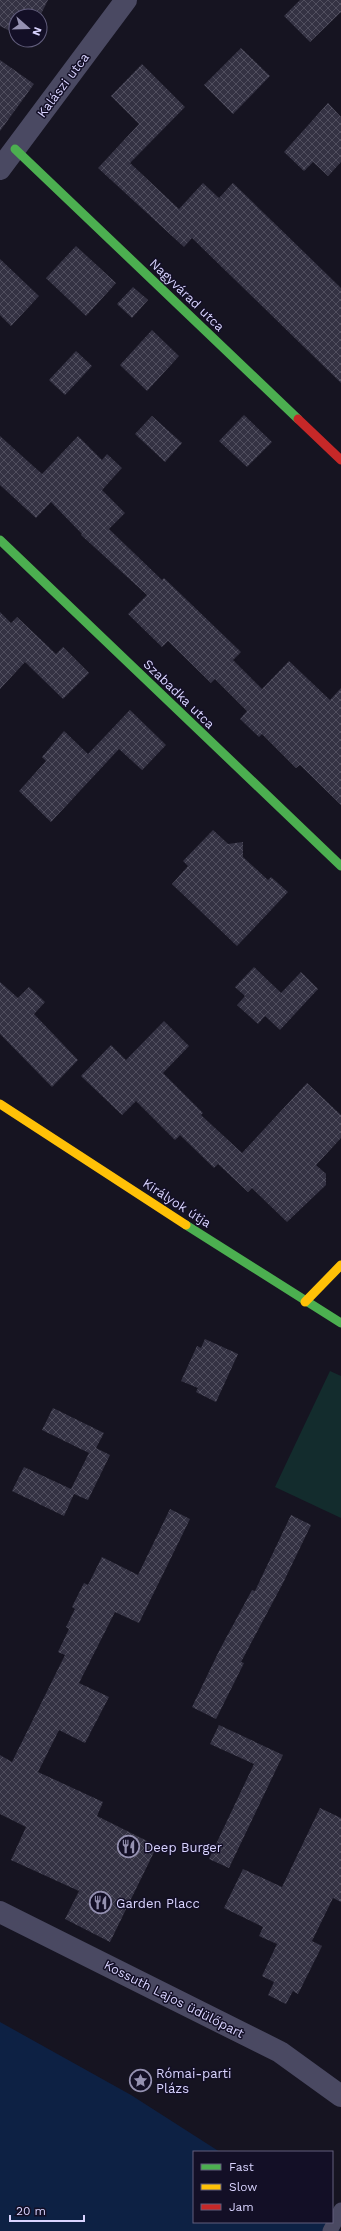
<svg xmlns="http://www.w3.org/2000/svg" width="341" height="2231" font-family="'Work Sans',sans-serif">
  <style>
    .pitch { fill: #132c2d }
    .water { fill: #0d2144 }
    .building { fill: url(#building-cross-hatch) }
    .lines { fill: none; stroke-linecap: round; stroke-linejoin: round }
    .lane { stroke: #4a4962; stroke-width: 15 }
    .street { stroke: #4a4962; stroke-width: 22 }
    .fast { stroke: #4caf50; stroke-width: 9 }
    .slow { stroke: #ffc107; stroke-width: 9 }
    .jam { stroke: #c62828; stroke-width: 9 }
    .labels { text-anchor: middle; dominant-baseline: central; stroke-width: 3; stroke-linejoin: round; paint-order: stroke }
    .street-label { font-size: 13px; fill: #d9d4ff; stroke: #130f26 }
    .poi-label { font-size: 13px; fill: #d9d4ff; stroke: #130f26; text-anchor: start }
  </style>
  <defs>
    <pattern id="building-cross-hatch" width="8" height="8" patternUnits="userSpaceOnUse"><rect width="8" height="8" fill="#343243"/><path d="M0 0l8 8M0 8l8-8" fill="none" stroke="#514f5f"/></pattern>
  </defs>
  <rect width="100%" height="100%" fill="#161421"/>
  <polygon class="pitch" points="330,1371 341,1376 341,1518 275,1487"/>
  <polygon class="water" points="0,2022 131,2095 220,2152 194,2152 194,2222 329,2222 341,2231 0,2231"/>
  <g class="building">
    <polygon points="0,0 48,0 40,16 16,16 16,34 0,26"/>
    <polygon points="300,0 341,0 341,12 310,42 284,16"/>
    <polygon points="241,48 270,76 233,114 204,85"/>
    <polygon points="0,60 34,84 0,131"/>
    <polygon points="142,64 185,107 130,163 179,209 203,183 219,198 233,183 341,288 341,383 192,238 184,247 98,168 139,124 111,96"/>
    <polygon points="328,103 341,117 341,162 328,176 313,162 304,171 284,152"/>
    <polygon points="76,246 116,283 86,316 46,278"/>
    <polygon points="0,259 39,296 11,326 0,315"/>
    <polygon points="133,287 148,300 132,318 117,304"/>
    <polygon points="152,330 179,356 147,391 120,365"/>
    <polygon points="76,351 92,366 65,395 49,380"/>
    <polygon points="244,415 272,442 247,467 219,441"/>
    <polygon points="152,416 182,443 165,462 135,434"/>
    <polygon points="0,436 42,474 78,436 102,460 107,454 122,468 102,490 125,513 109,529 162,580 164,578 241,652 233,660 262,689 289,661 330,700 341,688 341,805 300,765 296,768 262,734 259,737 240,719 247,711 215,679 211,683 168,641 162,647 128,614 147,595 81,535 82,534 51,502 36,518 0,485"/>
    <polygon points="0,612 11,623 17,617 56,654 63,647 89,673 63,699 25,662 0,689"/>
    <polygon points="130,710 166,745 142,770 119,749 51,822 19,791 46,761 42,757 64,731 88,754"/>
    <polygon points="213,830 228,844 243,842 243,857 268,880 271,877 288,892 237,946 172,884 188,866 183,861"/>
    <polygon points="254,967 281,993 301,972 318,989 280,1030 265,1016 258,1024 237,1005 245,996 235,987"/>
    <polygon points="0,982 18,998 29,987 45,1002 34,1014 78,1060 52,1087 0,1034"/>
    <polygon points="164,1021 189,1046 163,1073 203,1113 201,1115 242,1153 307,1083 341,1115 341,1138 316,1165 326,1174 326,1185 287,1222 252,1188 248,1192 218,1164 214,1168 180,1135 175,1140 136,1101 122,1115 81,1076 111,1045 126,1060"/>
    <polygon points="205,1339 238,1354 216,1402 196,1392 198,1388 181,1381 197,1346 201,1348"/>
    <polygon points="53,1408 104,1433 96,1448 110,1455 88,1500 74,1494 64,1516 12,1491 24,1467 71,1489 89,1453 42,1430"/>
    <polygon points="170,1509 190,1519 139,1623 115,1612 79,1683 109,1697 85,1743 59,1730 38,1772 103,1802 97,1816 157,1846 110,1942 65,1919 79,1891 11,1860 26,1827 0,1814 0,1755 12,1762 65,1655 58,1652 69,1629 66,1627 75,1609 72,1607 84,1583 88,1585 102,1557 138,1575"/>
    <polygon points="291,1515 311,1525 283,1583 241,1662 244,1663 216,1719 192,1707 219,1651 252,1590 255,1591"/>
    <polygon points="219,1725 283,1755 229,1868 209,1859 254,1764 210,1744"/>
    <polygon points="320,1808 341,1818 341,1902 333,1898 312,1941 322,1946 298,1994 293,1991 286,2004 268,1995 274,1982 262,1976 277,1944 259,1936 263,1927 224,1908 243,1869 282,1887"/>
  </g>
  <g class="lines">
    <polyline class="lane" points="330,2231 341,2210"/>
    <g class="street">
      <polyline points="0,169 126,0"/>
      <polyline points="0,1912 280,2052 341,2096"/>
    </g>
    <g class="fast">
      <polyline points="15,149 298,419"/>
      <polyline points="0,540 341,866"/>
      <polyline points="186,1225 341,1323"/>
    </g>
    <g class="slow">
      <polyline points="0,1104 186,1225"/>
      <polyline points="305,1302 341,1265"/>
    </g>
    <polyline class="jam" points="298,419 341,460"/>
  </g>
  <defs>
    <symbol id="restaurant-ring" viewBox="-11 -11 22 22"><circle r="9.5" fill="#130f26" stroke="#9591b1" stroke-width="1.5"/><path d="M-5-6h1v4h1v-4h1v4h1v-4h1v5L-1.5 .5V6h-2V.5L-5-1ZM5-6V6H3V1.5H1.5Q1.5-4 5-6Z" fill="#9591b1"/></symbol>
    <symbol id="sight-ring" viewBox="-11 -11 22 22"><circle r="9.5" fill="#130f26" stroke="#9591b1" stroke-width="1.5"/><path d="M0-6L1.8-2.2L6-1.7L2.9 1.2L3.7 5.4L0 3.3L-3.7 5.4L-2.9 1.2L-6-1.7L-1.8-2.2Z" fill="#9591b1"/></symbol>
  </defs>
  <g fill-rule="evenodd">
    <use href="#restaurant-ring" x="116" y="1834" width="25" height="25"/>
    <use href="#restaurant-ring" x="88" y="1890" width="25" height="25"/>
    <use href="#sight-ring" x="128" y="2068" width="25" height="25"/>
  </g>
  <g class="labels">
    <g class="street-label">
      <text transform="translate(63 85) rotate(-53)">Kalászi utca</text>
      <text transform="translate(187 295) rotate(44)">Nagyvárad utca</text>
      <text transform="translate(179 694) rotate(44)">Szabadka utca</text>
      <text transform="translate(177 1203) rotate(33)">Királyok útja</text>
      <text transform="translate(174 1999) rotate(27)">Kossuth Lajos üdülőpart</text>
    </g>
    <g class="poi-label">
      <text x="144" y="1847">Deep Burger</text>
      <text x="116" y="1903">Garden Placc</text>
      <text x="156" y="2073">Római-parti<tspan x="156" dy="15">Plázs</tspan></text>
    </g>
  </g>
  <rect x="193" y="2151" width="140" height="72" fill="#130f26" stroke="#625e7d"/>
  <rect x="201" y="2164" width="20" height="6" fill="#4caf50" stroke="#625e7d"/>
  <text x="229" y="2171" font-size="12" fill="#d9d4ff">Fast</text>
  <rect x="201" y="2184" width="20" height="6" fill="#ffc107" stroke="#625e7d"/>
  <text x="229" y="2191" font-size="12" fill="#d9d4ff">Slow</text>
  <rect x="201" y="2204" width="20" height="6" fill="#c62828" stroke="#625e7d"/>
  <text x="229" y="2211" font-size="12" fill="#d9d4ff">Jam</text>
  <g transform="translate(28 28) rotate(110)"><circle r="19" fill="#130f26" stroke="#625e7d"/>
  <path d="M0-3L7 15L0 10L-7 15Z" fill="#9591b1"/>
  <text y="-6" font-size="11" font-weight="bold" text-anchor="middle" fill="#d9d4ff">N</text>
  </g>
  <path d="M10 2215v6h74v-6" fill="none" stroke="#d9d4ff" stroke-width="2"/>
  <text x="16" y="2215" font-size="12" fill="#d9d4ff" stroke="#130f26" stroke-width="3" paint-order="stroke">20 m</text>
</svg>
